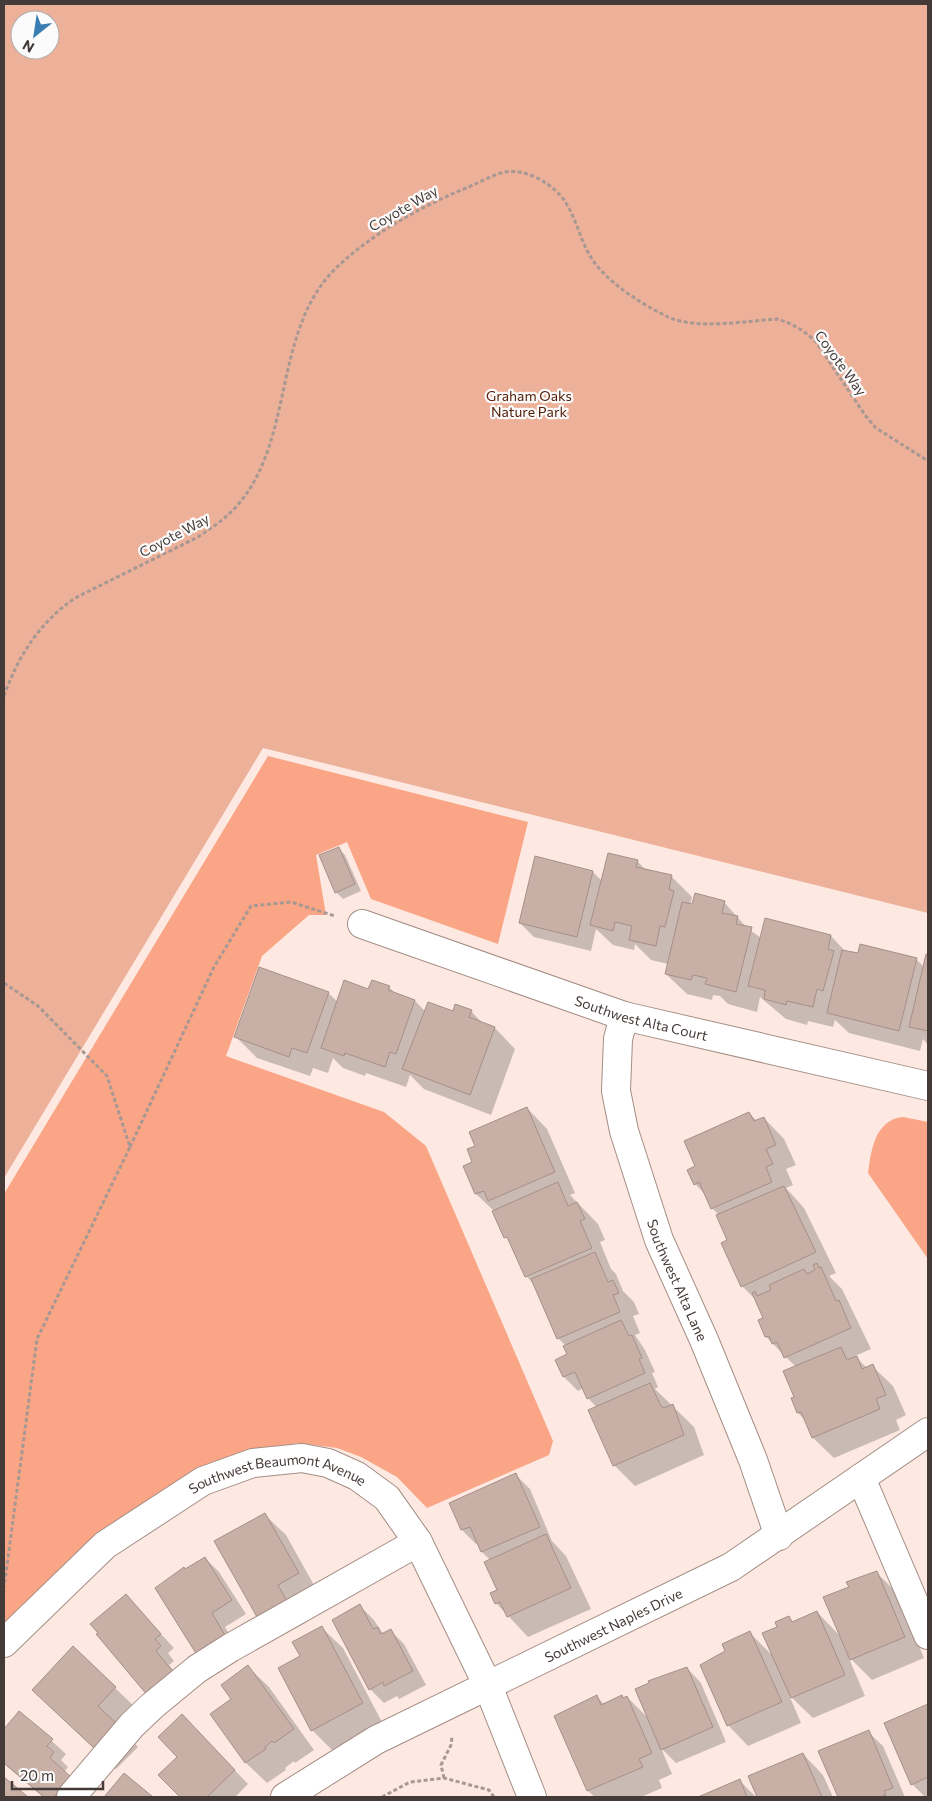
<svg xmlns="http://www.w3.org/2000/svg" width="932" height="1801" font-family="Commissioner,sans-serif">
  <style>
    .green { fill: #edb099; fill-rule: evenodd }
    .forest { fill: #faa585 }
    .shadow { fill: #0003 }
    .building { fill: #c8b0a7; stroke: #a68f87 }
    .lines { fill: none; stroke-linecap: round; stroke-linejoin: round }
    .minor-casing { stroke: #a48e85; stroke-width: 30 }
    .path { stroke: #a89893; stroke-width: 3; stroke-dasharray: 4 2.5; stroke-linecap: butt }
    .minor { stroke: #fff; stroke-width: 28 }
    .labels { text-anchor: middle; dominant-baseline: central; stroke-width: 4.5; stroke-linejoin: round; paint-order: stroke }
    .street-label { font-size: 14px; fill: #443a37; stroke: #fbfbfb }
    .park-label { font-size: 14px; fill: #542009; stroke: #fbfbfb }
  </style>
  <rect width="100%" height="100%" fill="#fde9e2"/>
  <path class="green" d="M4,4H928V913L263,748L4,1178ZM20,20H50V50H20Z"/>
  <g class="forest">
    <polygon points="268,756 528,822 498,944 371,899 347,842 316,855 326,915 309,915 262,956 226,1056 384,1112 426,1146 553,1441 549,1455 427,1508 397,1477 361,1457 337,1448 298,1443 259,1449 68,1563 21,1606 4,1626 4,1194"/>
    <path d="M903,1117L928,1122V1259L868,1173C871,1150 875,1120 903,1117Z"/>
  </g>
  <g class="shadow">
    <polygon points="338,848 345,855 361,891 343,899 336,892"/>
    <polygon points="637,861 646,870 671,876 692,897 690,905 724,902 747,928 761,938 831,936 846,952 917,960 924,967 928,956 928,1045 923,1039 920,1051 849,1033 835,1020 833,1027 808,1021 807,1025 786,1019 760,997 757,1012 728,1004 720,996 713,995 712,1000 687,994 666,974 668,964 651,960 635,944 634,950 613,945 596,929 591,951 534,937 520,923 593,872 602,881"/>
    <polygon points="389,987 397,995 415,1001 425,1011 471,1011 484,1025 495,1028 515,1049 491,1115 424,1089 410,1075 406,1087 366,1073 365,1076 343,1068 333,1058 328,1073 313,1068 310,1076 257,1058 236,1037 328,993 338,1002 369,990"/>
    <polygon points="527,1108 547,1129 575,1193 570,1195 598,1224 605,1240 600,1242 611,1269 616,1274 623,1291 634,1302 639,1314 633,1316 640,1333 635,1335 645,1350 655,1372 652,1373 658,1387 655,1389 694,1427 704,1455 635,1486 614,1465 597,1408 588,1398 583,1388 578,1391 564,1377 557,1360 569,1355 566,1346 558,1338 535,1285 526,1276 494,1211 476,1194 464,1167 473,1163 476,1146"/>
    <polygon points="749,1113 757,1121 764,1118 784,1139 796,1165 786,1169 793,1185 786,1188 804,1208 836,1273 829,1276 842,1289 871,1349 855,1356 867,1368 872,1366 893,1386 906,1415 896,1420 900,1430 834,1458 813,1438 805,1420 798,1413 795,1397 796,1367 766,1337 760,1321 765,1319 757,1301 742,1286 719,1215 712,1208 707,1196 695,1184 696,1167"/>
    <polygon points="516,1475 530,1489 552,1541 566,1556 591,1609 528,1637 496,1603 499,1591 490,1560 482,1552 478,1543 476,1544 462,1530"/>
    <polygon points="265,1515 286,1535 319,1594 297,1606 307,1622 279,1637 258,1617"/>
    <polygon points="205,1558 219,1572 246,1614 225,1627 240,1651 212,1668 186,1571"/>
    <polygon points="877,1573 898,1594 924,1658 872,1680 848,1656 865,1696 813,1718 789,1695 801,1723 748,1746 728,1725 727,1652 750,1633 774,1657 779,1627 789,1618 793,1622 817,1612 841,1637 850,1587"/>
    <polygon points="126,1596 174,1648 168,1653 174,1661 169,1665 189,1689 163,1710"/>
    <polygon points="360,1606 374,1620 383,1634 390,1630 404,1644 426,1685 399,1699 397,1696 384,1703 370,1689"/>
    <polygon points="322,1628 343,1648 383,1724 333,1751 312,1730 302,1657"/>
    <polygon points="248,1667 269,1687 314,1750 295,1763 294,1761 285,1768 286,1770 267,1783 246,1763 211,1715 232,1700"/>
    <polygon points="687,1668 701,1683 726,1742 676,1763 661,1748 672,1774 659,1780 662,1788 641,1797 595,1797 588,1791 597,1697 605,1705 627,1697 649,1719"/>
    <polygon points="115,1688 136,1708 118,1727 138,1747 116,1769 54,1710"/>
    <polygon points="928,1705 928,1797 925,1797 912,1784 886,1723"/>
    <polygon points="20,1712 66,1754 61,1760 68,1767 64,1772 80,1797 43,1797 4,1764 4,1731"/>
    <polygon points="196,1730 248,1784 235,1797 181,1797 160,1776 179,1757"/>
    <polygon points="868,1732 883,1746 905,1797 839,1797 820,1752"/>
    <polygon points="803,1754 823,1775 833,1797 758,1797 750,1777"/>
    <polygon points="740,1781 756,1797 701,1797"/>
  </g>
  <g class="building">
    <polygon points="339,847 355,884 335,893 319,855"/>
    <polygon points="608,853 638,860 636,867 672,875 669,889 674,891 665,927 660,926 656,946 629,940 632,926 615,922 613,931 590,925"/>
    <polygon points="535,856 593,871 577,937 519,923"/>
    <polygon points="695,893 725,901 722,913 738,916 736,924 752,927 736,992 705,984 707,978 693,975 691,980 665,974 682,902 692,904"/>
    <polygon points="765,918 831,935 828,949 834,951 823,991 817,989 813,1007 787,1001 786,1005 764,999 765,990 748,986"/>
    <polygon points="860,944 917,958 899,1031 827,1013 842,950 858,953"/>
    <polygon points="926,954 928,955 928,1031 909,1027"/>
    <polygon points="259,967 329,992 307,1053 292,1048 289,1057 234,1037"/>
    <polygon points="344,980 368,989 372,980 390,986 388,990 415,1000 396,1054 390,1052 385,1067 345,1053 344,1056 321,1048"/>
    <polygon points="428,1002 453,1011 455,1004 472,1010 469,1017 495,1027 470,1095 402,1069"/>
    <polygon points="527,1107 555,1172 488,1201 484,1191 475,1194 463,1166 472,1162 467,1149 475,1146 469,1132"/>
    <polygon points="749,1112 754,1121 764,1117 776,1145 766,1149 773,1164 766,1167 772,1182 711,1209 699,1182 694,1185 687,1170 695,1166 684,1141"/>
    <polygon points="558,1182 568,1206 577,1202 585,1219 580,1221 592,1248 525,1277 507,1237 504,1238 492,1211"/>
    <polygon points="784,1186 816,1252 741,1287 721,1243 727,1240 716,1215"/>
    <polygon points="595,1252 608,1282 613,1280 619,1293 613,1295 620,1312 557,1339 531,1279"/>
    <polygon points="817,1263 819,1268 821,1267 836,1301 839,1300 851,1328 784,1358 777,1342 772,1344 769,1336 765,1337 758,1320 763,1318 752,1293 755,1291 757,1296 771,1290 769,1285 804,1269 807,1274 815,1270 813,1265"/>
    <polygon points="621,1320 629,1336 632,1335 642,1358 639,1359 645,1373 587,1399 575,1372 563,1377 555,1360 567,1354 563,1346"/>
    <polygon points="841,1347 847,1360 857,1356 862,1369 873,1364 886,1395 876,1399 880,1409 812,1438 801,1412 797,1413 791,1398 794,1397 783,1371"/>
    <polygon points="650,1383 661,1406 664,1408 673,1404 684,1435 613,1466 588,1410"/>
    <polygon points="516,1473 540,1527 481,1552 470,1527 461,1530 449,1503"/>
    <polygon points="265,1513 299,1573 278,1585 287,1601 257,1617 214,1541"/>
    <polygon points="546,1534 571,1588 507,1617 500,1602 495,1604 490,1593 497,1590 484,1562"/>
    <polygon points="205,1557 232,1600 212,1613 226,1637 197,1655 155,1588 184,1567 185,1569"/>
    <polygon points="877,1571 905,1637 850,1660 823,1597 849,1587 846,1582"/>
    <polygon points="126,1594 161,1634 155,1639 161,1646 156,1651 175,1674 148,1696 96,1634 98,1633 90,1624"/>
    <polygon points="360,1604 373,1629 378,1627 381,1634 391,1629 413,1671 384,1686 383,1682 369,1690 332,1620"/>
    <polygon points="817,1611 845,1675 791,1698 762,1633 777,1627 775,1622 789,1616 792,1622"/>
    <polygon points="322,1626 363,1703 311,1731 278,1668 300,1656 292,1642"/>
    <polygon points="750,1631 782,1702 727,1726 700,1665 725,1651 722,1644"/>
    <polygon points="73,1646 116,1687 98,1706 118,1725 95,1749 32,1690"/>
    <polygon points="248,1665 294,1729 274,1743 272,1741 265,1747 266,1749 245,1763 210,1714 231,1699 221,1685"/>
    <polygon points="687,1667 713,1727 661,1750 635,1689 649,1683 648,1681"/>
    <polygon points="597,1695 601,1705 622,1695 623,1698 627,1696 652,1753 639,1759 643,1767 587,1791 554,1716"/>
    <polygon points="928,1704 928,1777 911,1785 884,1723"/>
    <polygon points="19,1711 53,1739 47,1746 54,1752 50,1758 71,1777 54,1797 44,1797 4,1763 4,1729"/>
    <polygon points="182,1714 235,1770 207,1797 180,1797 158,1775 177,1757 158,1737"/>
    <polygon points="869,1730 893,1788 884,1791 886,1795 880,1797 838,1797 818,1751"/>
    <polygon points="803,1753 822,1797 757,1797 748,1776"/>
    <polygon points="124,1773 153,1797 104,1797"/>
    <polygon points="4,1777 28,1797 4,1797"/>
    <polygon points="740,1779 747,1797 698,1797"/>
  </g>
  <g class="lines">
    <defs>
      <g id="minor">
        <path id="s1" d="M362,924L624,1016L928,1086"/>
        <path id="s2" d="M624,1016L618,1039L616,1091L624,1131L659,1240L704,1340L753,1460L779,1536"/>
        <polyline points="861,1478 928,1635"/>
        <path id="s3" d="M4,1643L105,1545L203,1481L253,1463L302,1458L328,1463L357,1476L387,1498L418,1542L488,1686L532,1797"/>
        <polyline points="71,1797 132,1725 152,1706 197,1669 230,1648 418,1542"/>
        <path id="s4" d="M285,1797L376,1740L731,1567L928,1432"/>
      </g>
    </defs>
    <use href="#minor" class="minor-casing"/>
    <g class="path">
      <path d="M4,696C18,656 40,622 75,598L198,537C211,528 224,520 235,508C296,442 271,332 336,268C375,231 424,205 473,185C483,181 494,174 505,172C527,168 555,185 566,203C576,219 580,238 589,254C603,280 641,304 668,317C697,330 745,321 777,319C792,323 805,331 816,342L865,415L876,428L928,461"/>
      <polyline points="4,983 38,1006 107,1076 130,1147 37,1339 4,1588"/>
      <polyline points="130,1147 214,967 251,906 291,902 335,916"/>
      <polyline points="444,1778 441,1765 451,1745 452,1737"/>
      <polyline points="382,1797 410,1782 444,1778 489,1790 494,1797"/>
    </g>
    <use href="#minor" class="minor"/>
  </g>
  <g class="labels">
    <g class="street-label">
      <text transform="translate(403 208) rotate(-30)">Coyote Way</text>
      <text transform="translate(841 363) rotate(54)">Coyote Way</text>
      <text transform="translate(174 535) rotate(-28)">Coyote Way</text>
      <text stroke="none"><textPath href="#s1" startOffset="295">Southwest Alta Court</textPath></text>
      <text stroke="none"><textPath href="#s2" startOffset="275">Southwest Alta Lane</textPath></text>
      <text stroke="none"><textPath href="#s3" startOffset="335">Southwest Beaumont Avenue</textPath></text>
      <text stroke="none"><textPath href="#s4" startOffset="371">Southwest Naples Drive</textPath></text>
    </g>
    <g class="park-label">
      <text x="529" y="395">Graham Oaks<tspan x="529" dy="16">Nature Park</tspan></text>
    </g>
  </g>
  <rect width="932" height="1801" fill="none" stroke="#443a37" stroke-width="10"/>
  <g transform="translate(35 35) rotate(210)"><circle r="24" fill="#fbfbfb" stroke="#b2aead"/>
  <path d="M0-4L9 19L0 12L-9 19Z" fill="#387eb3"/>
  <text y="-8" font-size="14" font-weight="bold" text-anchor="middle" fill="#443a37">N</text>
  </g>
  <path d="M12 1781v8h91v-8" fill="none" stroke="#443a37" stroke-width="2.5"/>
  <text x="20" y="1781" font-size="15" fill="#443a37" stroke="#fbfbfb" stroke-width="4" paint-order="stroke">20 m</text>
</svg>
